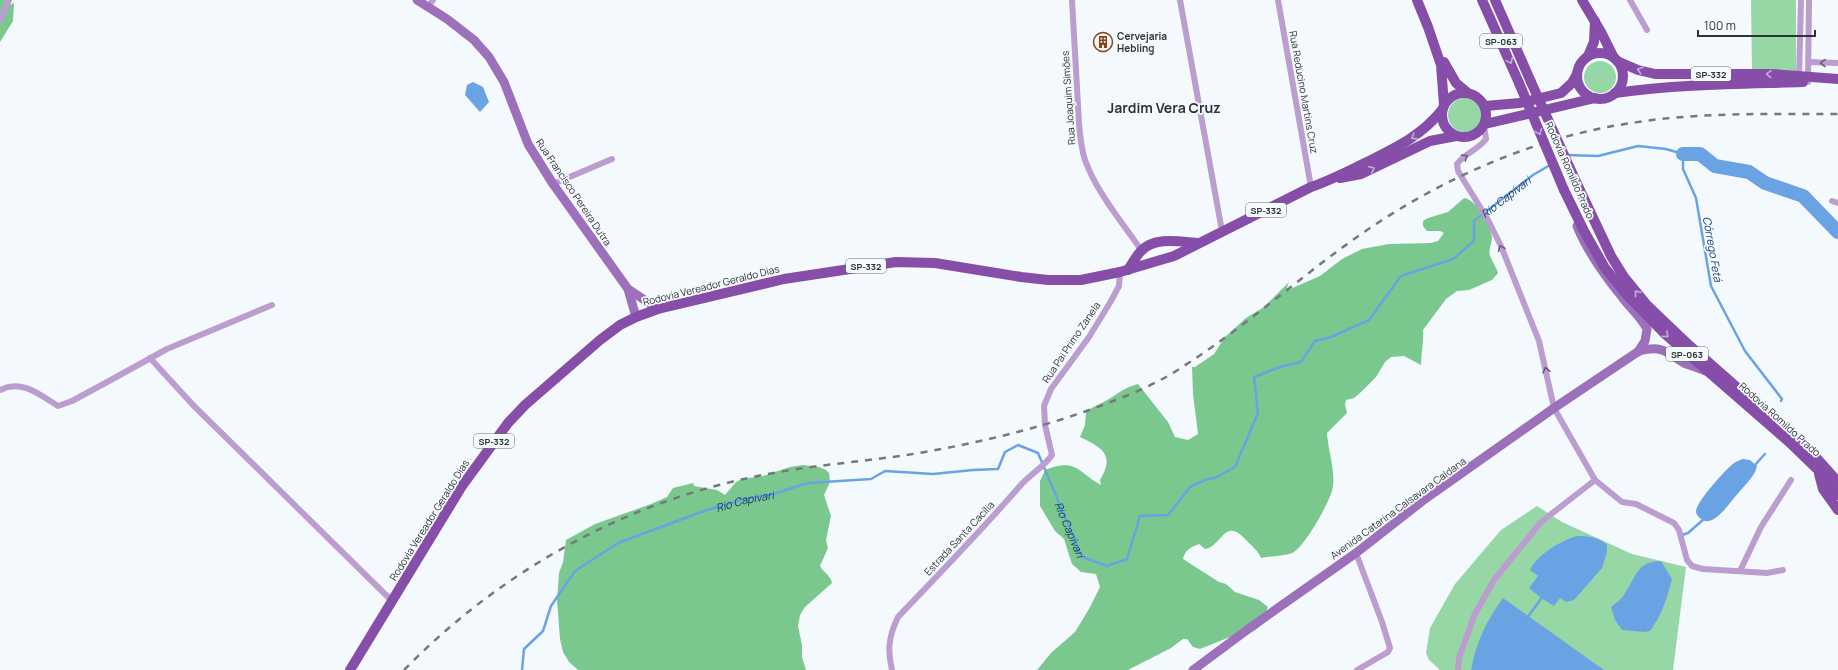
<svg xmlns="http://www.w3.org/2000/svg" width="1838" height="670" font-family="Manrope,sans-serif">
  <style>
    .green { fill: #97d7a6 }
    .forest { fill: #7bc88e }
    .water { fill: #6aa3e4 }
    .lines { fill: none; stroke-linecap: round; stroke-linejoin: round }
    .stream { stroke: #6aa3e4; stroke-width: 2.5 }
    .river { stroke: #6aa3e4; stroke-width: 14 }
    .street { stroke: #bb9dd0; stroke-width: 6 }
    .secondary { stroke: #9c70ba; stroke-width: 9 }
    .primary { stroke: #864ea9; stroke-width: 10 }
    .rail { stroke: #75787c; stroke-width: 2.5; stroke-dasharray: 7 7; stroke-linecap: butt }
    .primary-bridge { stroke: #864ea9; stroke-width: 10 }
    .oneway { stroke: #c2acd8 }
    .oneway2 { stroke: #685d72 }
    .labels { text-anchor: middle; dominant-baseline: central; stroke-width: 3.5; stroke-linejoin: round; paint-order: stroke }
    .shield { fill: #f4f9fe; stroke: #6b6e71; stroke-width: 1 }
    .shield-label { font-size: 9px; font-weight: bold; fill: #303234 }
    .poi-label { font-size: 10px; font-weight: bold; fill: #303234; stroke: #f4f9fe; text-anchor: start }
    .street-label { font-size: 10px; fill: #303234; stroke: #f4f9fe }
    .water-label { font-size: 11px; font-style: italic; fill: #143c66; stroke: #f4f9fe }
    .district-label { font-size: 14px; font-weight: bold; fill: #303234; stroke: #f4f9fe }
  </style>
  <rect width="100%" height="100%" fill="#f4f9fe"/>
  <g class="green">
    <polygon points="1751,0 1796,0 1796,73 1752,69"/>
    <circle cx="1600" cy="77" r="16"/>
    <circle cx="1465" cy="115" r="17"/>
    <polygon points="1537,506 1562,522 1632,554 1686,567 1673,670 1440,670 1429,660 1426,653 1430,628 1455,584 1501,530"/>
  </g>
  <g class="forest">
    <polygon points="0,0 6,0 3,8 14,3 13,21 0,42"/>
    <path d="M1464,198C1476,199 1491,226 1492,237C1492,244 1488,249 1490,256C1492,261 1496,267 1498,273L1492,280L1469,290L1457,291L1446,299L1423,330C1424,341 1421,353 1421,365L1404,356L1391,357L1385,362L1376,377L1361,392L1354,398L1346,400L1345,405L1347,413L1327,433C1328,450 1335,469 1333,486C1332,499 1306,544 1294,552C1288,556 1269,556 1261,558C1259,552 1252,546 1247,541C1224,515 1223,546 1205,549L1199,544C1191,547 1185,550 1183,559L1219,582L1226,584L1235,592L1259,600L1268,607L1261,625L1254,631L1247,634L1230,637L1200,649L1193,647L1187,639H1183L1171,648L1128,670H1037L1051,653L1075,632L1089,609L1100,587L1096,574L1081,572L1072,564L1064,539L1055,531L1040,506V481L1045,470C1077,458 1076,471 1101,485L1100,480C1115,455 1103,448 1080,437L1085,425L1086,412C1093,406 1101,404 1109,399C1121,392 1123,388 1138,384L1168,422L1175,437L1188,440L1198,434L1193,394L1192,367H1195L1214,354L1225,337L1246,318L1264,307L1289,282L1287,287L1288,290L1320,276L1342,259L1362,249L1389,244L1431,243L1438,241L1444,233L1440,231H1427L1423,226V221L1428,218L1448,212Z"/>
    <path d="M803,465L819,467L826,470L829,473L830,482L824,495L831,516L826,540L828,548L820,566C824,573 831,576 832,583L805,607L800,615L798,626L802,645V657L806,670H578L569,662L563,652L560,639L557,600L559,573L563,562L566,540L595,524L651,504L667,497L673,488L693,483L694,486L717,490L725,495L736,482L742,479L763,476L790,467Z"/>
  </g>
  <g class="water">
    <polygon points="473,82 483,87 489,102 480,112 465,95 467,85"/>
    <path d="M1743,459L1750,460L1757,466C1755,477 1741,489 1734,498C1727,506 1713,528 1701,519C1698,517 1696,514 1696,511C1697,501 1726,469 1734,463C1737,461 1740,460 1743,459Z"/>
    <path d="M1577,536C1588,536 1600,537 1607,545V552L1602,568L1574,600L1566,602L1560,598L1554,606L1541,598L1529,588L1538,576L1530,570C1538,554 1560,541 1577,536Z"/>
    <path d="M1661,561L1672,579C1667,598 1662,615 1650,631L1645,632L1622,630L1615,620L1611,607C1616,603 1622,599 1625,593C1637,576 1636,562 1661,561Z"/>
    <path d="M1503,598L1604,670H1471C1476,642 1487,620 1503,598Z"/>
  </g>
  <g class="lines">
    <g class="stream">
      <polyline points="1566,155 1598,156 1638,146 1666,149 1683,154 1683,169 1696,198 1711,286 1745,351 1782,399 1781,401"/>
      <polyline points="1754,466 1765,454"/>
      <polyline points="1682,535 1688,533 1704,519"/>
      <polyline points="1527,618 1543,596"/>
      <path id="s1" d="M522,670L524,649L543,631L551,606L575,571L618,543L704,511L744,499L773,494L808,483L871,479L885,471L933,474L973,470L998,469L1005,452L1018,445L1038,453L1082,557L1107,566L1127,559L1140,516L1168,515L1190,487L1205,480L1217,477L1235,467L1258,413L1254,377L1280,367L1301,362L1315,341L1331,337L1369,320L1401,276L1453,259L1474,241V221L1533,175L1550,165"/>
    </g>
    <polyline class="river" points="1683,154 1700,154 1715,166 1749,172 1765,183 1803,196 1838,232"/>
    <g class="street">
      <path d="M1072,0L1079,123C1080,136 1081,148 1085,160C1097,193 1122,222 1141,250"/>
      <polyline points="1180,0 1222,231"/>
      <polyline points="1278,0 1311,187"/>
      <polyline points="1630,0 1647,30"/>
      <polyline points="428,7 433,0"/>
      <polyline points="0,21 9,0"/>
      <polyline points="1809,62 1838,63"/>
      <polyline points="1799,78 1801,0"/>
      <polyline points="1808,82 1809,0"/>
      <path d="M1484,126L1486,139C1478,150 1465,153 1457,164L1458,171L1488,220L1501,246L1539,341L1554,408L1595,480L1622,502L1636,504L1674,523L1679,530L1687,560L1692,566L1703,569L1767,573L1783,570"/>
      <polyline points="553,184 612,159"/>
      <polyline points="1832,201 1838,203"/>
      <polyline points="150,358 193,405 392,601"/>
      <path d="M0,390C22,379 40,395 58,406L72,401L109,381L167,349L272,305"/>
      <polyline points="1356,553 1382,622 1390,648 1388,652 1357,670"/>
      <polyline points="1740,571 1761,527 1791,480"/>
      <path d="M892,670C887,649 889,636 898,617C939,574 980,532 1019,487C1029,475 1044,467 1052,455L1045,425L1044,406L1051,389L1089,337L1111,301L1119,286L1120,272"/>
      <polyline points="1458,670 1459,658 1474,616 1494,580 1541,522 1595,480"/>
    </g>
    <g class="secondary">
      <polyline points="417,0 447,19 474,40 489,57 504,82 528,144 553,184 628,289 636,317"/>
      <path d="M1577,226C1588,253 1604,275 1622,297C1630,308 1641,317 1647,329L1645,341L1638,352"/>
      <polyline points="628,289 658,309"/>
      <path d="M1193,670L1251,627L1356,553L1425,499L1554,408L1639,351C1663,345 1666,352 1684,363C1691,366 1699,368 1705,371"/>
    </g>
    <g class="primary">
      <polyline points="1417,0 1428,27 1441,65 1444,105"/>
      <polyline points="1482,0 1519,83"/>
      <polyline points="1495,0 1531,82"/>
      <polyline points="1582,0 1601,32 1614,58"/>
      <circle cx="1600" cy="76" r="23"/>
      <polyline points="1588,56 1594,42 1595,21"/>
      <polyline points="1617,61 1638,70 1655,74 1772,74 1838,79"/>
      <polyline points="1444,62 1456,83 1468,93"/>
      <circle cx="1464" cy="115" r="22"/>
      <path d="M1615,93C1678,84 1740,84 1803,82"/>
      <polyline points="1485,106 1520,103 1561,93 1572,83 1577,74"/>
      <polyline points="1485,124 1595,98"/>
      <polyline points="1340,178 1361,174 1430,141 1456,136"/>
      <polyline points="1578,186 1611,256 1624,277 1646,304 1690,346 1814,455 1838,482"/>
      <polyline points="1564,190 1584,231 1605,268 1627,295 1665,334 1789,442 1818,470 1838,495"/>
      <path d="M1128,270C1132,264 1136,256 1141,251C1155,236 1181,242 1199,243"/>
      <polyline points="1819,474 1823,489 1838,510"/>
      <path d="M350,670L462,486L508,423L525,405L600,340L620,325L636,317L658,309L784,279L896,262L935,263L1021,277L1048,280H1081L1120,272L1174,256L1311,187C1331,180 1348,171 1367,162C1397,147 1421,136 1442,110"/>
    </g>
    <path class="rail" d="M404,670C503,569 628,500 768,474C820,464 873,461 925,452C987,441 1049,426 1108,403C1127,396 1148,387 1166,377C1177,371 1188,363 1199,356C1258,316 1311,268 1370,228C1446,177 1535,138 1625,124C1695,112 1767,114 1838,114"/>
    <g class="primary-bridge">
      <polyline points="1531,82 1578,186"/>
      <polyline points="1519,83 1564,190"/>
    </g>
  </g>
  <defs><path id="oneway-chevron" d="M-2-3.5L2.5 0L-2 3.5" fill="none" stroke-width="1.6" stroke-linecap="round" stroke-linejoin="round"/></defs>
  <g class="oneway">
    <use href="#oneway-chevron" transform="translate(1510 61) rotate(66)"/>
    <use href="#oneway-chevron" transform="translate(1640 70) rotate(-162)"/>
    <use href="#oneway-chevron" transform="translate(1769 74) rotate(-178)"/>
    <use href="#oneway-chevron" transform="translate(1539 132) rotate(68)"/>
    <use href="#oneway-chevron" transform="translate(1414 137) rotate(147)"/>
    <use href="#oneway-chevron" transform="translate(1372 169) rotate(-25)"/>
    <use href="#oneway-chevron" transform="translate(1637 293) rotate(-129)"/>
    <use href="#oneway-chevron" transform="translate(1666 335) rotate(42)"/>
  </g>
  <g class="oneway2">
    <use href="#oneway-chevron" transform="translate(1823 63) rotate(-179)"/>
    <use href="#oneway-chevron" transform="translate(1465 157) rotate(-34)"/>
    <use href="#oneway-chevron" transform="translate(1501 248) rotate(-114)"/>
    <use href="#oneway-chevron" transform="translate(1546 370) rotate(-103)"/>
  </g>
  <defs>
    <symbol id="building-ring" viewBox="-11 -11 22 22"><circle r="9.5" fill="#f4f9fe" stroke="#874414" stroke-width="1.5"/><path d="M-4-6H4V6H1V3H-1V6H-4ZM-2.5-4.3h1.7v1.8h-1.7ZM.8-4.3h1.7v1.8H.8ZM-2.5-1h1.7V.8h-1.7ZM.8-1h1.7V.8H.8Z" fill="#874414"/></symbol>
  </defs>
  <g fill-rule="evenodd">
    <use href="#building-ring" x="1092" y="31" width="22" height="22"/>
  </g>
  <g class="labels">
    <g class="shield">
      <rect x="1480" y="34" width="42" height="14" rx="3"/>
      <rect x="1691" y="67" width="40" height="14" rx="3"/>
      <rect x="1246" y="203" width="40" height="14" rx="3"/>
      <rect x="846" y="259" width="40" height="14" rx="3"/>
      <rect x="1666" y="347" width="42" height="14" rx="3"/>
      <rect x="474" y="434" width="40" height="14" rx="3"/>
    </g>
    <g class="shield-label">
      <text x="1501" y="41">SP-063</text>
      <text x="1711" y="74">SP-332</text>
      <text x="1266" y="210">SP-332</text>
      <text x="866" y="266">SP-332</text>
      <text x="1687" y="354">SP-063</text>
      <text x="494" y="441">SP-332</text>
    </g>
    <g class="poi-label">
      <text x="1117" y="36">Cervejaria<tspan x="1117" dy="12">Hebling</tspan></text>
    </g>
    <g class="street-label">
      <text transform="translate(1304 92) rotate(80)">Rua Reducino Martins Cruz</text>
      <text transform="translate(1068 98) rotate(-94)">Rua Joaquim Simões</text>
      <text transform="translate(1570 170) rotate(66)">Rodovia Romildo Prado</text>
      <text transform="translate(574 192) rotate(56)">Rua Francisco Pereira Dutra</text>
      <text transform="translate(711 285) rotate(-14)">Rodovia Vereador Geraldo Dias</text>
      <text transform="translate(1071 342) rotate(-56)">Rua Pai Primo Zanela</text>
      <text transform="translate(1780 419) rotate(42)">Rodovia Romildo Prado</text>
      <text transform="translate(1398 508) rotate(-36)">Avenida Catarina Calsavara Caldana</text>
      <text transform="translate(429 520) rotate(-58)">Rodovia Vereador Geraldo Dias</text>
      <text transform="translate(959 538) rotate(-47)">Estrada Santa Cacília</text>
    </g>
    <g class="water-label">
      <text stroke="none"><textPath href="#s1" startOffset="1357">Rio Capivari</textPath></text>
      <text transform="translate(1713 249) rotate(80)">Córrego Fetá</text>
      <text stroke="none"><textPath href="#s1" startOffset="301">Rio Capivari</textPath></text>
      <text stroke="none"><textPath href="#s1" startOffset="697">Rio Capivari</textPath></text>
    </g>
    <g class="district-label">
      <text x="1164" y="107">Jardim Vera Cruz</text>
    </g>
  </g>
  <path d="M1698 30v6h117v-6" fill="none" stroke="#303234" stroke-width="2"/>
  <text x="1704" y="30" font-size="12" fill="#303234" stroke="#f4f9fe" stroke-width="3" paint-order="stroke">100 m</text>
</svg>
